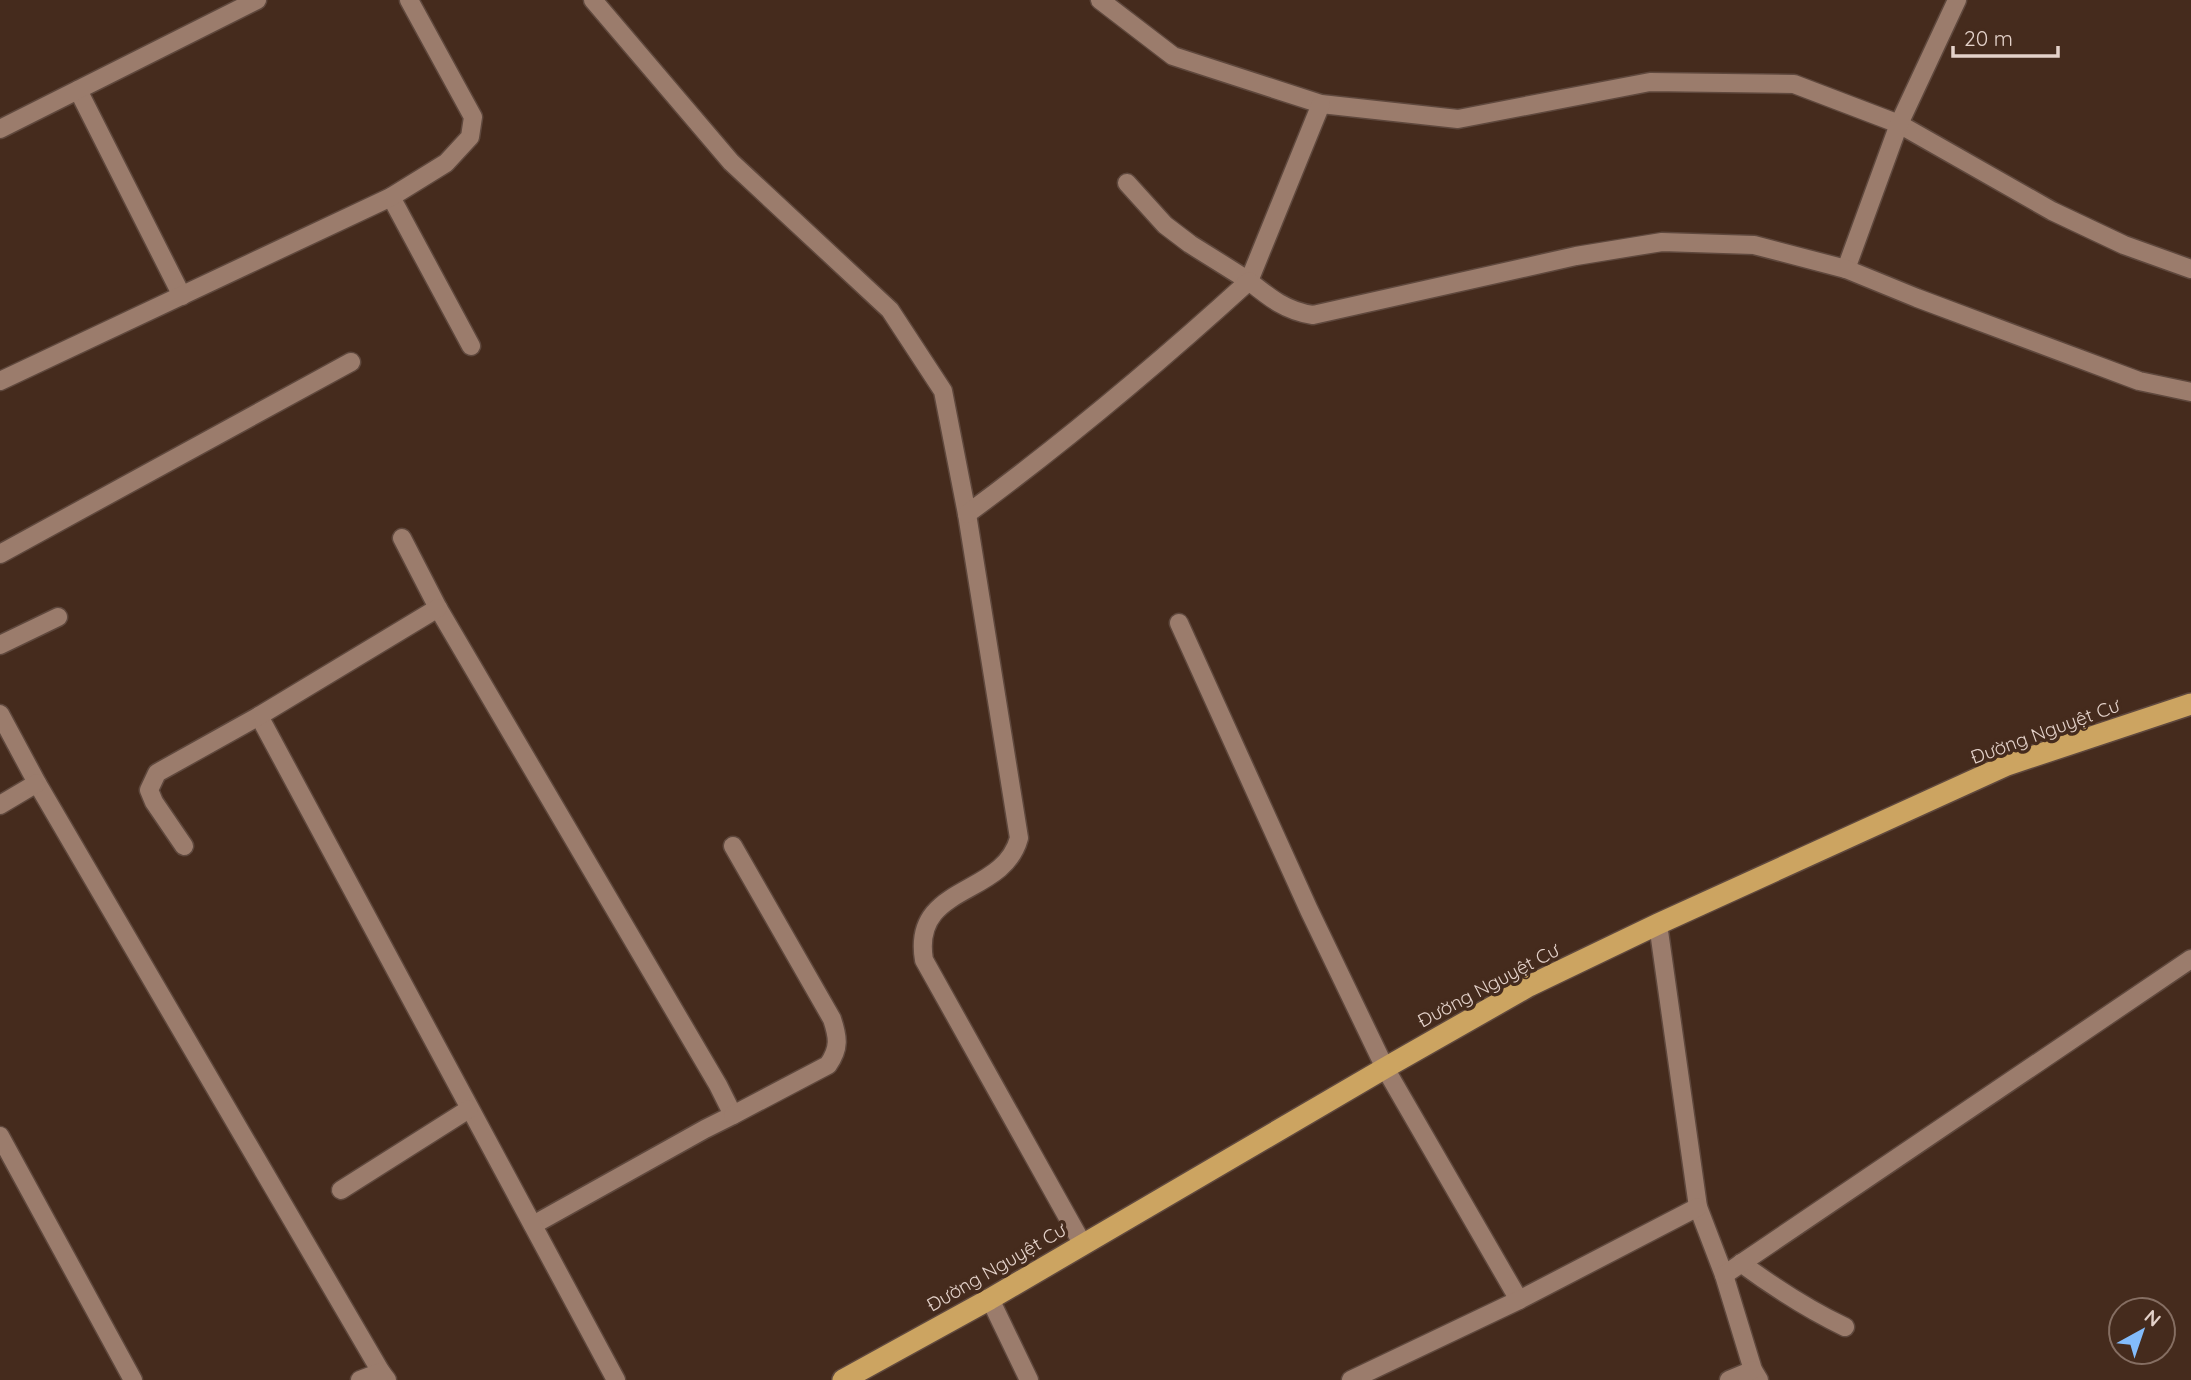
<svg xmlns="http://www.w3.org/2000/svg" width="2191" height="1380" font-family="Quicksand,sans-serif">
  <style>
    .lines { fill: none; stroke-linecap: round; stroke-linejoin: round }
    .minor-casing { stroke: #5f483d; stroke-width: 21 }
    .highway-casing { stroke: #5f483d; stroke-width: 24 }
    .minor { stroke: #9b7c6c; stroke-width: 18 }
    .highway { stroke: #cca461; stroke-width: 21 }
    .labels { text-anchor: middle; dominant-baseline: central; stroke-width: 7; stroke-linejoin: round; paint-order: stroke }
    .street-label { font-size: 19px; fill: #e4d2ca; stroke: #452b1d }
  </style>
  <rect width="100%" height="100%" fill="#452b1d"/>
  <g class="lines">
    <defs>
      <g id="minor">
        <path d="M593,0L731,162L890,310L943,391L967,514L1019,838C1003,898 911,883 924,960L1082,1243"/>
        <polyline points="1100,0 1173,56 1321,104 1458,119 1650,82 1794,84 1899,124 2052,211 2124,245 2191,269"/>
        <polyline points="78,90 182,296"/>
        <polyline points="0,129 257,0"/>
        <polyline points="1127,183 1165,225 1190,244 1249,281 1321,104"/>
        <polyline points="391,197 471,346"/>
        <polyline points="1846,269 1899,124 1957,0"/>
        <polyline points="0,381 391,197 446,163 470,137 473,117 409,0"/>
        <path d="M967,514C1065,442 1159,363 1249,281C1270,298 1286,311 1313,315L1576,256L1662,242L1754,245L1846,269L1917,298L2139,381L2191,392"/>
        <polyline points="402,538 438,608 718,1085 733,1115 705,1129 533,1225"/>
        <polyline points="0,554 351,362"/>
        <polyline points="1179,623 1309,910 1385,1068 1519,1300"/>
        <polyline points="0,645 58,617"/>
        <polyline points="0,714 37,783 381,1372"/>
        <polyline points="259,716 616,1380"/>
        <polyline points="0,805 37,783"/>
        <polyline points="184,846 154,802 149,790 157,773 259,716 438,608"/>
        <polyline points="1658,924 1698,1207 1724,1275 1753,1370 1759,1380"/>
        <path d="M733,1115L828,1065C840,1048 838,1037 832,1019L733,846"/>
        <polyline points="0,1136 133,1380"/>
        <polyline points="341,1190 469,1109"/>
        <path d="M1741,1263C1775,1288 1807,1309 1845,1327"/>
        <polyline points="1724,1275 2191,959"/>
        <polyline points="990,1299 1029,1380"/>
        <polyline points="360,1380 381,1372 387,1380"/>
        <polyline points="1351,1380 1519,1300 1698,1207"/>
        <polyline points="1729,1380 1753,1370"/>
      </g>
      <polyline id="highway" points="843,1380 990,1299 1385,1068 1529,986 1658,924 2007,765 2191,704"/>
    </defs>
    <use href="#minor" class="minor-casing"/>
    <use href="#highway" class="highway-casing"/>
    <use href="#minor" class="minor"/>
    <use href="#highway" class="highway"/>
  </g>
  <g class="labels">
    <g class="street-label">
      <text transform="translate(2045 731) rotate(-20)">Đường Nguyệt Cư</text>
      <text transform="translate(1488 985) rotate(-28)">Đường Nguyệt Cư</text>
      <text transform="translate(996 1267) rotate(-30)">Đường Nguyệt Cư</text>
    </g>
  </g>
  <g transform="translate(2142 1331) rotate(40)"><circle r="33" fill="#452b1d" stroke="#856e62" stroke-width="2"/>
  <path d="M0-5L12 26L0 18L-12 26Z" fill="#83bcfb"/>
  <text y="-10" font-size="19" font-weight="bold" text-anchor="middle" fill="#e4d2ca">N</text>
  </g>
  <path d="M1953 46v10h105v-10" fill="none" stroke="#e4d2ca" stroke-width="3.5"/>
  <text x="1964" y="46" font-size="21" fill="#e4d2ca" stroke="#452b1d" stroke-width="5" paint-order="stroke">20 m</text>
</svg>
